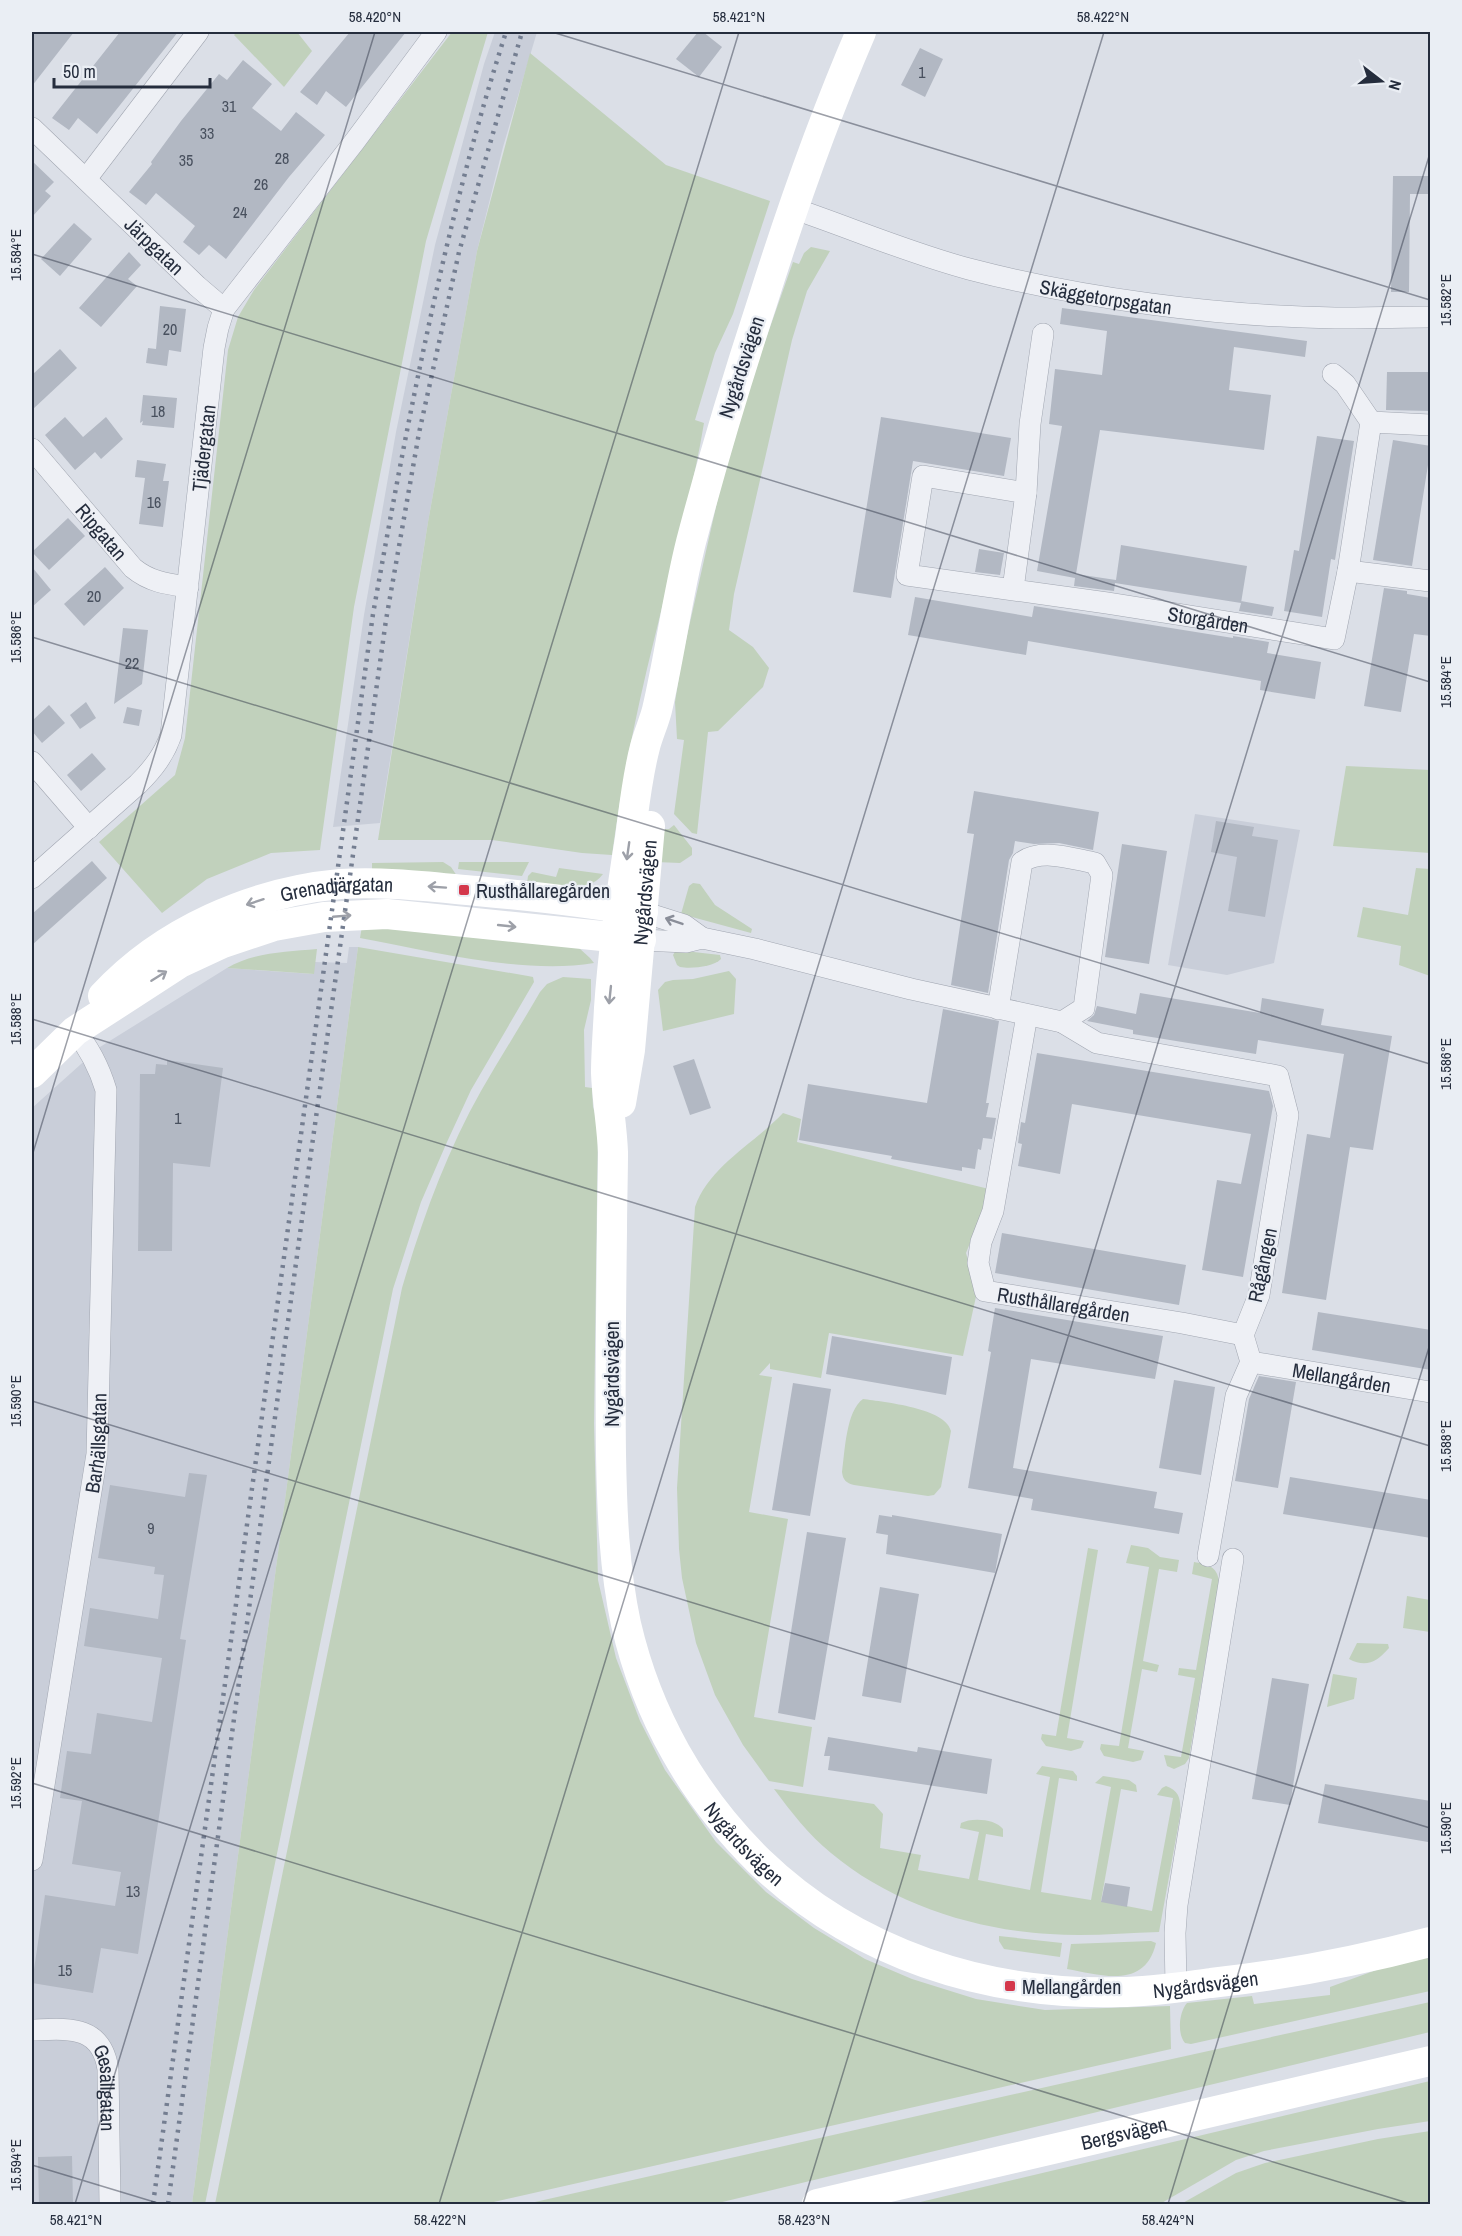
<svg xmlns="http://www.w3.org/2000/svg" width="1462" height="2236" font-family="'Archivo Narrow',sans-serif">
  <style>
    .built { fill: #c9ced9 }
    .green { fill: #c1d1bc }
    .building { fill: #b2b8c3 }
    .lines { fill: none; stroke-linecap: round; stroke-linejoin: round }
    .street-casing { stroke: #a1a6b1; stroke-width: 22 }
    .street { stroke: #eef0f5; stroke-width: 21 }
    .secondary { stroke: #fff; stroke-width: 30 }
    .rail { stroke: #747e91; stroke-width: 4.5; stroke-dasharray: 3 6; stroke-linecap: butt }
    .oneway { stroke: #9da0a8 }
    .oneway2 { stroke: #8a8e99 }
    .ticks { fill: none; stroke: #252d3d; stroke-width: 1.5; stroke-opacity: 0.45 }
    .poi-dot { fill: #d4384c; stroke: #eaeef4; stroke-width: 2 }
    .labels { text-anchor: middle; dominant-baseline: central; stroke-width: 4.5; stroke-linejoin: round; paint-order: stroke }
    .number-label { font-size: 16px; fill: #48505e }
    .street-label { font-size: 20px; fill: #252d3d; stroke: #eaeef4 }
    .poi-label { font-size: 20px; fill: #252d3d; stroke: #eaeef4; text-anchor: start }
    .neatline { fill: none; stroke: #252d3d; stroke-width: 2 }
    .ticks-label { font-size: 15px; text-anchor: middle; fill: #252d3d }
  </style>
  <rect width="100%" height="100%" fill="#dbdfe7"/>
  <g class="built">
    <polygon points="495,32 537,32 503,147 477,251 428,522 380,823 333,827 364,615 396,432 435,245 484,64"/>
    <polygon points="1195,814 1300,830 1274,963 1227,975 1168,965"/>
    <polygon points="349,947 358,947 192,2204 32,2204 32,1108 100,1047 227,968 313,974 315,962 347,963"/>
  </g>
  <g class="green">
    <polygon points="237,32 297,32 312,51 284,87 234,35"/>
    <polygon points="452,32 488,32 426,241 354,607 320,850 271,853 207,879 162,913 99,842 175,775 185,738 228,350 238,317 254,290"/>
    <path d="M530,53L666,165L770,201L733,314L715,353L695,420L704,423C692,495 672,565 655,636C637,708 622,781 612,855L582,853L492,840H378L428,522L477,251Z"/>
    <polygon points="811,247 830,251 807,291 792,340 734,594 729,630 753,647 769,668 763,687 718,731 708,732 697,834 692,833 674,814 684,740 677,739 675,702 682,658 720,489 756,367 793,262 799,264 804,253"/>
    <polygon points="1346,766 1430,770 1430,853 1333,846"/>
    <polygon points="674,825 692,848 692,855 680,863 656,862 663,829 669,829"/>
    <polygon points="443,862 451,867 457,876 372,869 372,863"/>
    <polygon points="459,862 529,862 522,876 458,869"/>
    <path d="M559,868L603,874C587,896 550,885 527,884L528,876L532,872L556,877Z"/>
    <polygon points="1416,868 1430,869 1430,976 1399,965 1401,946 1357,937 1363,907 1408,915"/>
    <polygon points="693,883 700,884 715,905 752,929 751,933 681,914 689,886"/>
    <path d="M362,926L579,948L590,958L594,963C524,975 430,951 360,938Z"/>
    <polygon points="358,947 528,976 533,977 534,982 471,1090 447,1142 421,1202 393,1289 205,2204 192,2204"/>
    <path d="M317,949L314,974L227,968C254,952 286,952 317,949Z"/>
    <path d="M676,950L720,955L721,959C713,967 691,969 680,967L677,965L673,955Z"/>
    <polygon points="729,971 736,979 734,1014 663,1031 658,990 665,982 673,980 693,979"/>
    <path d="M563,977L591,979V1000L584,1030L585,1087L592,1088L593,1107L598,1124L594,1424L598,1580L616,1658L640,1721L665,1770L716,1842L766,1892L814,1928L865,1959L912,1979L976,1999L1045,2010L1170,2006L1171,2049L485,2204H215L402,1288C422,1220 446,1153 481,1091C500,1058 521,1025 540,992L547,984Z"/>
    <path d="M783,1113L801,1119L797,1142L989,1189L983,1216L974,1233L966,1253L977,1292L963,1356L829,1333L821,1378L770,1369V1363L759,1375L772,1377L749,1512L788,1519L754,1717L812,1727L803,1787L769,1781L743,1745L715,1695L696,1643L682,1578L679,1549L677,1488L695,1207C709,1166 755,1143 783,1113Z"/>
    <path d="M863,1399C884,1402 946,1408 951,1431L941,1487L934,1495L928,1496L854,1485C846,1483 843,1480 842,1472C845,1451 846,1411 863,1399Z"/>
    <polygon points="1131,1545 1148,1548 1160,1557 1179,1560 1177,1572 1159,1569 1143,1661 1159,1665 1157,1672 1142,1669 1128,1748 1144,1751 1141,1760 1133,1762 1104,1756 1100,1749 1101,1744 1119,1746 1149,1567 1126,1563"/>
    <polygon points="1088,1548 1098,1550 1067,1738 1084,1741 1081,1748 1071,1751 1046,1746 1041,1739 1042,1734 1056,1736"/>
    <path d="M1194,1562C1207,1564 1217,1566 1219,1581L1189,1758L1185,1764L1174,1769L1167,1766L1164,1755L1181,1757L1195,1678L1178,1675L1179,1668L1196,1670L1212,1579L1192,1574Z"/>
    <polygon points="1407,1596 1430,1600 1430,1632 1403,1628"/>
    <path d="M1357,1643L1388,1644L1389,1648C1377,1662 1366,1668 1349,1659Z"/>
    <polygon points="1333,1674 1357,1678 1354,1699 1327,1707"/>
    <path d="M1042,1766L1073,1771L1077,1776V1781L1059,1778L1041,1892L1091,1900L1111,1787L1095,1783L1103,1776L1129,1780L1136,1785L1137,1792L1121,1789L1101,1901L1152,1911L1173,1798L1157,1795L1162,1788L1166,1786C1181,1791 1181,1802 1180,1816L1159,1932C1123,1933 1086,1937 1050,1934C974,1930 890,1903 831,1853C809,1835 791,1812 774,1789L874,1804L883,1814L880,1848L921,1855L918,1870L969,1879L979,1832L960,1828L961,1823C972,1817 996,1819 1003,1829V1837L986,1834L978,1880L1030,1890L1050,1777L1036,1774Z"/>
    <polygon points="999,1936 1062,1943 1060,1957 1004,1949 999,1941"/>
    <path d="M1151,1941L1156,1943C1145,1990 1101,1975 1067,1969L1071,1944Z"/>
    <path d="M1430,1956V1991L1191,2044L1185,2043C1177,2034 1179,2012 1187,2003L1252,1996L1254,2004L1330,1995V1987L1379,1969Z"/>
    <polygon points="1430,2002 1430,2032 714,2204 526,2204 1113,2072"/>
    <polygon points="1430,2081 1430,2121 1378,2129 1264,2151 1236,2160 1160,2204 912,2204"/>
    <polygon points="1430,2131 1430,2204 1181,2204 1236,2173 1265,2163 1378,2139"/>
  </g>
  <g class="building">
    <polygon points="32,32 74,32 32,86"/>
    <polygon points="120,32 178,32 97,134 78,118 69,130 52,118"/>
    <polygon points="350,32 406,32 346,107 326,91 317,105 300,92"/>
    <polygon points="698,32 703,32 722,47 699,77 676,59"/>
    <polygon points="920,48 943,59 925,97 901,85"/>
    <polygon points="243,60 272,84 252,108 281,131 296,112 325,135 289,177 226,259 209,245 199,255 183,242 195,226 156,193 146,205 129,192 152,164 151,162 181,121 219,74 227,80"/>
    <polygon points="32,161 54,182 45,191 51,196 32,217"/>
    <polygon points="1393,176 1431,176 1431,194 1410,194 1409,292 1391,292"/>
    <polygon points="74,223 92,239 60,276 41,259"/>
    <polygon points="129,252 141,265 128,279 137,286 101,327 79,308"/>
    <polygon points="160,306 186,309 181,352 169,350 167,366 146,363 148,348 156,349"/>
    <polygon points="1062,308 1307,341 1305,357 1234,347 1229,390 1271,395 1264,450 1100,430 1076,574 1116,580 1121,545 1247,566 1241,603 1241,601 1274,607 1272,616 1239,611 1241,603 1115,583 1114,591 1074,586 1075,578 1037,571 1062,426 1049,424 1055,369 1102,375 1107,331 1060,324"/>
    <polygon points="60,349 77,368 32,410 32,375"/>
    <polygon points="1387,372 1431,372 1431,411 1386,410"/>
    <polygon points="143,395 177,398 174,428 142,425 143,421 140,423"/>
    <polygon points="65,417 83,437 106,417 123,439 101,459 95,452 75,470 45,435"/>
    <polygon points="881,417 1011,438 1004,476 913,461 891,598 853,592"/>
    <polygon points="1317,436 1354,441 1335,560 1331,559 1322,617 1284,611 1294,550 1299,551"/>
    <polygon points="1393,440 1431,446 1412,566 1373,560"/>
    <polygon points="137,460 166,464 163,481 169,481 163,527 139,524 145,478 135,477"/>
    <polygon points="68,518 85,536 49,570 32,552"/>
    <polygon points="979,549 1004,553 1000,575 975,572"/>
    <polygon points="32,567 51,590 32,607"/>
    <polygon points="105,567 124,588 84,626 64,604"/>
    <polygon points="1384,588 1407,591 1407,594 1431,598 1431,636 1414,634 1401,712 1364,706"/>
    <polygon points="915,597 1032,617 1034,606 1233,638 1233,636 1269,642 1267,653 1321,662 1315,699 1260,690 1261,681 1028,641 1026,655 908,635"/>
    <polygon points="123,628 148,630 142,684 114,704"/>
    <polygon points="86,702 96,718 80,729 70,715"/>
    <polygon points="49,705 65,723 42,743 32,731 32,721"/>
    <polygon points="127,707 142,710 139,726 123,723"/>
    <polygon points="92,753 106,769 81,791 67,775"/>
    <polygon points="974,791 1099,812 1093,850 1059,843 1034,844 1015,841 1013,853 1009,860 988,993 951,985 974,834 967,833"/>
    <polygon points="1216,821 1254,827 1252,836 1278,840 1265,917 1228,911 1237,857 1211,852"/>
    <polygon points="1122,844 1167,851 1149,964 1105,957"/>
    <polygon points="92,861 107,878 32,945 32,914"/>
    <polygon points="1140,993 1260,1013 1262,998 1324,1009 1321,1025 1392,1036 1373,1150 1350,1147 1326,1300 1282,1293 1307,1134 1330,1138 1344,1054 1258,1040 1256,1054 1133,1034 1133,1030 1087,1021 1094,1015 1097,1006 1136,1014"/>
    <polygon points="943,1009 999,1021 986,1103 989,1103 986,1117 996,1118 992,1139 983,1138 981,1150 978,1149 975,1169 962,1167 962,1171 891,1159 892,1156 799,1140 808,1084 927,1103"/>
    <polygon points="1037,1053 1269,1091 1273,1106 1243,1277 1202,1270 1217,1180 1241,1184 1251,1134 1072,1104 1060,1174 1018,1166 1022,1144 1018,1143 1021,1122 1025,1123"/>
    <polygon points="694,1059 711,1108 690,1115 673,1066"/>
    <polygon points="167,1060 223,1068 210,1167 173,1163 172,1251 138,1251 140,1074 155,1074 156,1064 167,1065"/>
    <polygon points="1002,1233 1186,1265 1179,1305 995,1273"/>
    <polygon points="995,1308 1163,1336 1155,1379 1031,1359 1013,1468 1157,1492 1154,1508 1183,1513 1179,1534 1031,1510 1033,1499 968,1488 991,1352 988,1351"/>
    <polygon points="1318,1312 1431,1330 1431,1370 1312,1350"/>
    <polygon points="832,1336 952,1357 946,1395 826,1374"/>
    <polygon points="1259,1376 1296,1382 1278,1488 1235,1481 1249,1399"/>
    <polygon points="1174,1380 1215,1387 1201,1475 1159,1468"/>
    <polygon points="793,1383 831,1389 810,1516 772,1510"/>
    <polygon points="189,1473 207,1475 180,1639 186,1640 138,1954 101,1948 93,1993 32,1983 45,1895 115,1906 121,1872 72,1864 82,1801 60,1798 67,1751 91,1754 97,1713 152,1722 162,1658 84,1646 90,1608 158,1619 164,1575 154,1574 155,1567 98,1558 110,1485 185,1497"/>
    <polygon points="1290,1477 1431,1500 1431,1538 1283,1514"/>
    <polygon points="879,1515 892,1517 892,1515 1002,1534 995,1573 886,1554 888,1535 876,1533"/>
    <polygon points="807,1532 846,1538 815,1720 778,1713"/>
    <polygon points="880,1587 919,1594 901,1703 862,1696"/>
    <polygon points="1272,1678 1309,1684 1290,1805 1252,1799"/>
    <polygon points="828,1737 917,1752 918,1747 992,1759 987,1794 828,1770 830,1756 824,1756"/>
    <polygon points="1325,1784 1431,1801 1431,1825 1428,1842 1318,1823"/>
    <polygon points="1105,1883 1130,1887 1127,1907 1101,1902"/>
    <polygon points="72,2156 73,2205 39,2205 38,2157"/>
  </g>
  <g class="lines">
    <defs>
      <g id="street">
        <path id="s1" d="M32,128L197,286L224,309"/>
        <polyline points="86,179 198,32"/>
        <path id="s2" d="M792,208C851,228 909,253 969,269C1084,299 1216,316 1335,318C1367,318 1399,317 1430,317"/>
        <polyline points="1371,422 1430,425"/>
        <path id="s3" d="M32,449L133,568C150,582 167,584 188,587"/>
        <polyline points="1026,493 1030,424 1043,334"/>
        <polyline points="1348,571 1430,581"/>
        <path id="s4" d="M1013,589L1026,493L923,476L907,575L1107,603L1334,639L1348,571L1371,422L1345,384L1333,374"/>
        <polyline points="32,762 89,828"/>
        <path id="s5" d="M32,878L138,784C153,769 164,755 171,735L214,348L218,328L224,309L355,141L436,32"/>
        <polyline points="643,912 684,925 702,938"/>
        <path d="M641,940L686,942L702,938L755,949L911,989L1062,1022L1084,1008L1102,875L1095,863C1073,859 1042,848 1022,862L998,1009"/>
        <path id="s6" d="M1027,1015L993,1211L981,1242L978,1263L985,1291L1182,1323L1243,1335"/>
        <polyline points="1062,1022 1097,1043 1278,1076 1288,1115 1259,1295 1243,1335 1251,1362 1236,1396 1208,1556"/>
        <path id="s7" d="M1251,1362L1430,1392"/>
        <path id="s8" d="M32,1860L97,1454L106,1090C99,1067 90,1049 75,1031"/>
        <polyline points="1176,1987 1175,1933 1177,1905 1233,1559"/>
        <path id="s9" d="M32,2030C67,2029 101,2024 108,2069L110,2204"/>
      </g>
    </defs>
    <use href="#street" class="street-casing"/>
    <use href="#street" class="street"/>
    <g class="secondary">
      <path id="s10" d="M861,32C823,120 791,211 762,303C736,382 712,462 691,542C677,598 670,654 657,710C654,722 648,735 645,747C637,777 634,808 630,838C621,894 613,951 609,1008C608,1029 606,1052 606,1073C607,1100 612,1126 613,1152C613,1178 612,1204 612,1231C611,1305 610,1380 611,1454C612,1511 614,1568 626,1624C647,1715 693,1796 759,1861C855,1954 987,1996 1120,1992C1150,1992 1181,1987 1211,1983C1285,1975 1358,1961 1430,1942"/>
      <path id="s11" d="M103,996C163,931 253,892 340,884C385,881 432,887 477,891C532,896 588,902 643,912"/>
      <polyline points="32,1073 75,1031 180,963 223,943 274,926 324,917 387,914 641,940"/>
      <path id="s12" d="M621,1103L630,1050L650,826"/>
      <path id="s13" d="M817,2204L1430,2061"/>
    </g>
    <g class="rail">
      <path d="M153,2204L373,614C408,418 445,222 506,32"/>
      <polyline points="168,2204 310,1160 386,620 419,433 459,252 522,32"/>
    </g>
  </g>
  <defs><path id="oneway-shaft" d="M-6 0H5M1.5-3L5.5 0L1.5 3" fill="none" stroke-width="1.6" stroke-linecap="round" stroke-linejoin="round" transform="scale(1.5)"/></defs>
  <g class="oneway">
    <use href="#oneway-shaft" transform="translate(628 851) rotate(98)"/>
    <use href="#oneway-shaft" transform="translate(437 887) rotate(-176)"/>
    <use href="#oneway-shaft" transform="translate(255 902) rotate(162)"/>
    <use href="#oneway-shaft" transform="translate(342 916) rotate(-5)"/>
    <use href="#oneway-shaft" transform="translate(507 926) rotate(6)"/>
    <use href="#oneway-shaft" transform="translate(159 976) rotate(-32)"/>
    <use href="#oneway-shaft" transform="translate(610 995) rotate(96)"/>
  </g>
  <use class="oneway2" href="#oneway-shaft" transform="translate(674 921) rotate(-161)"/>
  <path class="ticks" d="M552,32L1430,300M32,254L1430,682M32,637L1430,1064M32,1019L1430,1446M32,1156L375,32M32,1401L1430,1828M32,1783L1411,2204M32,2165L161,2204M75,2204L739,32M439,2204L1104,32M803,2204L1430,153M1168,2204L1430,1344"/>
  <g class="poi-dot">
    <rect x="458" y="884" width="12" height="12" rx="3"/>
    <rect x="1004" y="1980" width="12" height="12" rx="3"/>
  </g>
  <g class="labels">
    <g class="number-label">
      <text x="922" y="72">1</text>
      <text x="229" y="106">31</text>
      <text x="207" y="133">33</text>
      <text x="282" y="158">28</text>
      <text x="186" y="160">35</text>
      <text x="261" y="184">26</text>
      <text x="240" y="212">24</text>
      <text x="170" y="329">20</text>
      <text x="158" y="411">18</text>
      <text x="154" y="502">16</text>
      <text x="94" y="596">20</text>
      <text x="132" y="663">22</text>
      <text x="178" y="1118">1</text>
      <text x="151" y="1528">9</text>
      <text x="133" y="1891">13</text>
      <text x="65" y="1970">15</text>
    </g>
    <g class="street-label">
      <text stroke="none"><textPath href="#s1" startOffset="170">Järpgatan</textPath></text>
      <text stroke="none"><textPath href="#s2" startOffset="327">Skäggetorpsgatan</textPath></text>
      <text transform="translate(741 367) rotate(-72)">Nygårdsvägen</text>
      <text stroke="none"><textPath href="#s5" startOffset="490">Tjädergatan</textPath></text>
      <text stroke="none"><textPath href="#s3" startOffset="108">Ripgatan</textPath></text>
      <text stroke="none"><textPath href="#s4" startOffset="606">Storgården</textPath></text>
      <text stroke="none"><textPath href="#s11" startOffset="264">Grenadjärgatan</textPath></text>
      <text stroke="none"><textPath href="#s12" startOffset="212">Nygårdsvägen</textPath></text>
      <text transform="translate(1262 1265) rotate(-78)">Rågången</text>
      <text stroke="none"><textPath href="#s6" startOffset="362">Rusthållaregården</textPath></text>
      <text transform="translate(611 1374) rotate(-90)">Nygårdsvägen</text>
      <text stroke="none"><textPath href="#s7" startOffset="92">Mellangården</textPath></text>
      <text stroke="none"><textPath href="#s8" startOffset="422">Barhällsgatan</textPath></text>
      <text stroke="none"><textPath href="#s10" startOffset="1882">Nygårdsvägen</textPath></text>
      <text stroke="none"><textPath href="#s10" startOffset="2385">Nygårdsvägen</textPath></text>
      <text stroke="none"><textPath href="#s9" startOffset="116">Gesällgatan</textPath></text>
      <text stroke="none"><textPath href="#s13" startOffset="315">Bergsvägen</textPath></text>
    </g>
    <g class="poi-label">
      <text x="476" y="890">Rusthållaregården</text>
      <text x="1022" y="1986">Mellangården</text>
    </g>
  </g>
  <rect width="1462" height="2236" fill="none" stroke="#eaeef4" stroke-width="66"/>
  <g transform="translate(1381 81) rotate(107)" stroke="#eaeef4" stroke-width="4.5" paint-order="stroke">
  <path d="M0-4.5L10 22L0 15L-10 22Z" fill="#252d3d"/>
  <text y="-9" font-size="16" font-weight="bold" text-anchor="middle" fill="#252d3d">N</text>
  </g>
  <path d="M54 78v9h156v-9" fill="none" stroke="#252d3d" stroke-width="3"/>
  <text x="63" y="78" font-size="18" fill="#252d3d" stroke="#eaeef4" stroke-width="4.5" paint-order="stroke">50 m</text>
  <rect x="33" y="33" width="1396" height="2170" class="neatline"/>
  <g class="ticks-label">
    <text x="375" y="22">58.420°N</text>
    <text x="739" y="22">58.421°N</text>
    <text x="1103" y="22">58.422°N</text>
    <text transform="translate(16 255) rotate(-90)" y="5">15.584°E</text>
    <text transform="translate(1446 300) rotate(-90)" y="5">15.582°E</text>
    <text transform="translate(16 637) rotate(-90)" y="5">15.586°E</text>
    <text transform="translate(1446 682) rotate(-90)" y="5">15.584°E</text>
    <text transform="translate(16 1019) rotate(-90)" y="5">15.588°E</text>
    <text transform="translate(1446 1064) rotate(-90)" y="5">15.586°E</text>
    <text transform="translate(16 1401) rotate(-90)" y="5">15.590°E</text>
    <text transform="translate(1446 1446) rotate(-90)" y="5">15.588°E</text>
    <text transform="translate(16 1783) rotate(-90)" y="5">15.592°E</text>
    <text transform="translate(1446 1828) rotate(-90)" y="5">15.590°E</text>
    <text transform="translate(16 2165) rotate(-90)" y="5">15.594°E</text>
    <text x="76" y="2225">58.421°N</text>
    <text x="440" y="2225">58.422°N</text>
    <text x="804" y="2225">58.423°N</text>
    <text x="1168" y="2225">58.424°N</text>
  </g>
</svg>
